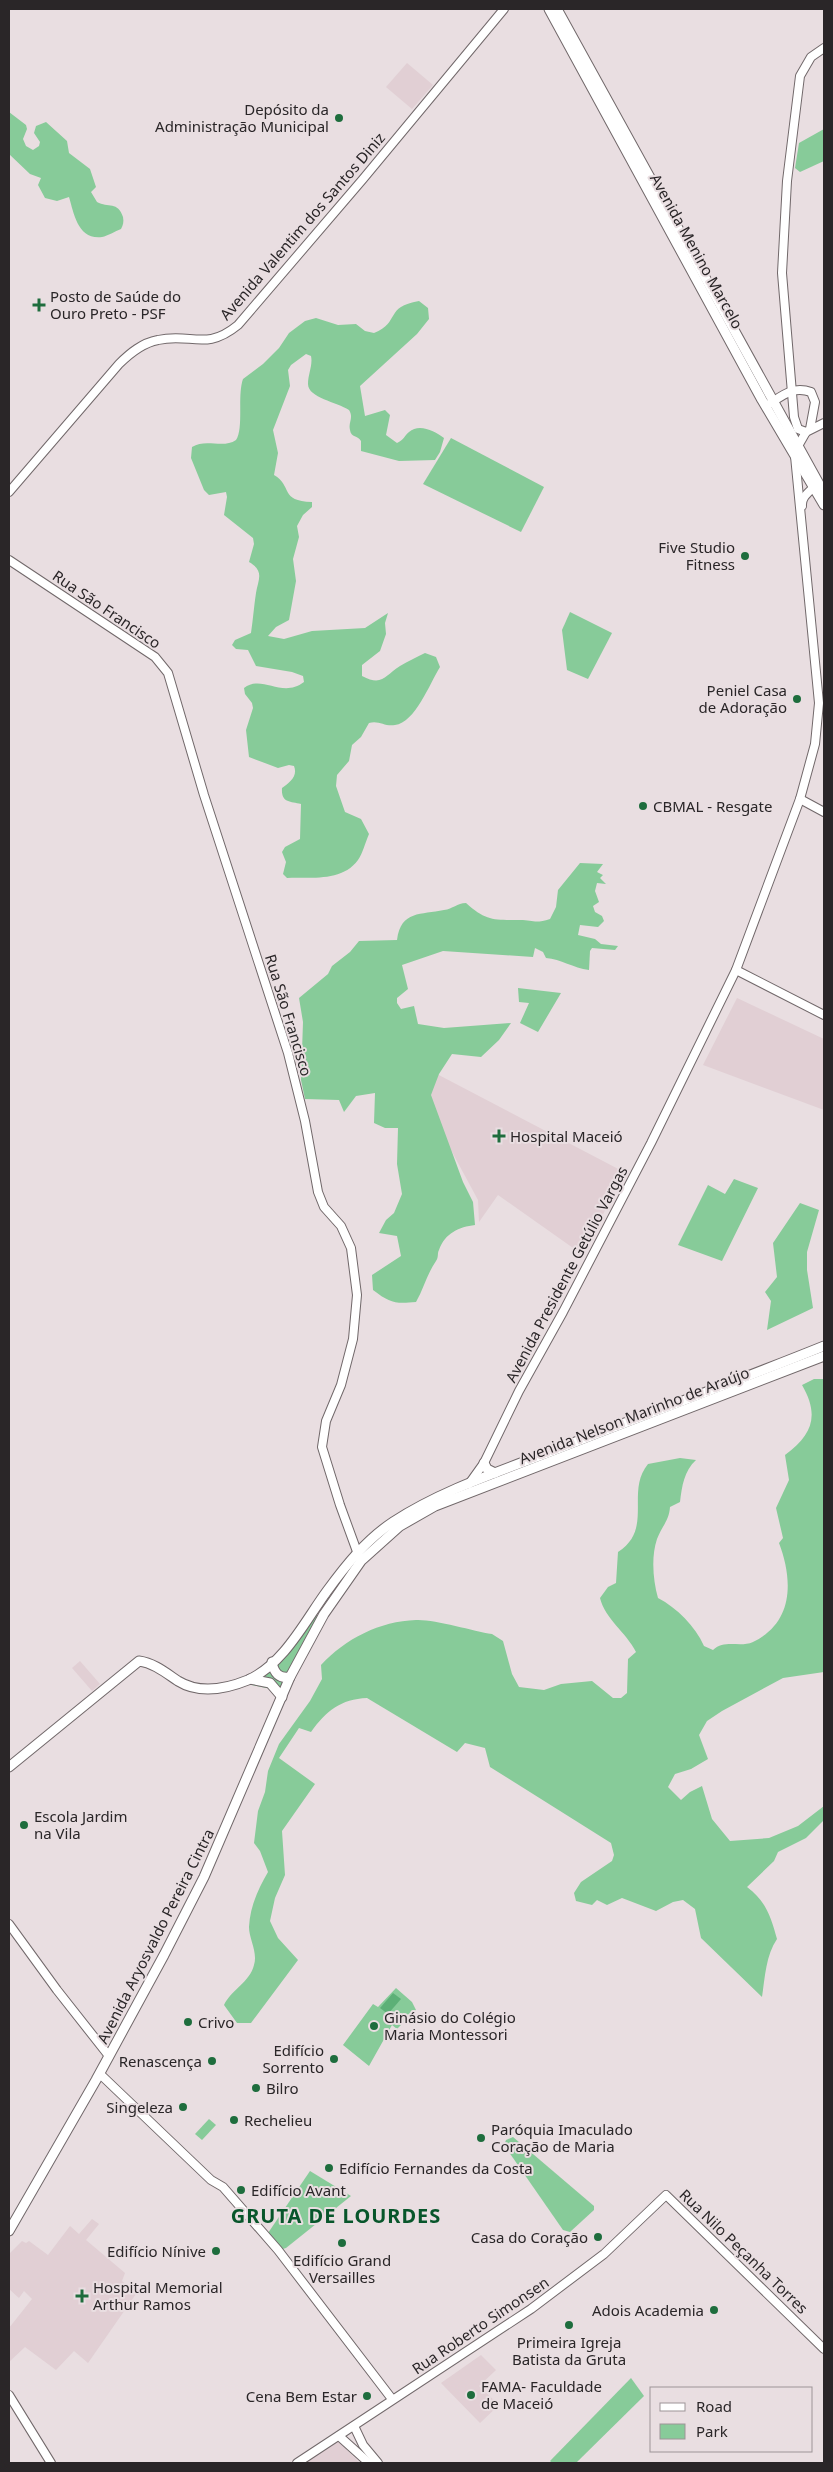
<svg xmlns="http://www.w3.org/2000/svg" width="833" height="2472" font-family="'Noto Sans',sans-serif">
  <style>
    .built { fill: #e1cfd4 }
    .green { fill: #87cb99 }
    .water { fill: #5db077 }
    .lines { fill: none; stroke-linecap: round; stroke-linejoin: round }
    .tertiary-casing { stroke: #71686a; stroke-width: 10 }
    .secondary-casing { stroke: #71686a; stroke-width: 11 }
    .primary-casing { stroke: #71686a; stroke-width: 11 }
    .tertiary { stroke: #fff; stroke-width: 8 }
    .secondary { stroke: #fff; stroke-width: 9 }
    .primary { stroke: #fff; stroke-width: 9 }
    .poi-dot { fill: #1e6d3d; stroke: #e9dee1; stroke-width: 2 }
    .labels { text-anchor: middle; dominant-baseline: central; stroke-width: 4; stroke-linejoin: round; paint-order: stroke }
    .poi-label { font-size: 15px; fill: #2a2628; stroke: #e9dee1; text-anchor: start }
    .street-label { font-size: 15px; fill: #2a2628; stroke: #e9dee1 }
    .district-label { font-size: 20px; font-weight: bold; letter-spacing: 1px; fill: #08562b; stroke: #e9dee1 }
  </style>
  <rect width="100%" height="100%" fill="#e9dee1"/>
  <g class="built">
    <polygon points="407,63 433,85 412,109 386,87"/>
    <polygon points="737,998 824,1039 824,1110 703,1065"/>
    <polygon points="435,1073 624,1172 583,1255 498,1195 479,1222 478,1200 424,1100"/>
    <polygon points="80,1661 100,1684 92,1691 72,1668"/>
    <polygon points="92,2219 99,2224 86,2240 125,2273 122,2281 136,2294 88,2363 74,2351 56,2370 25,2347 9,2362 9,2328 32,2299 24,2291 19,2298 9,2289 9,2254 22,2241 26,2243 29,2241 48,2255 70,2226 79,2234"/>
    <polygon points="481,2355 496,2370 479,2386 499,2405 480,2423 441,2383"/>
    <polygon points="337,2440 360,2463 305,2463"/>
  </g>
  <g class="green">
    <path d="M9,112L26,125L27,129L23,139L26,146L33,150L39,146L40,142L34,133L36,126L46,122L67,141L69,153L90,169L96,187L91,192L97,202C108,208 118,201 123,217C124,222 123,225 121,229C115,231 108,236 102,237C78,240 74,214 69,197L57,201L45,198L38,185L41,178L30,174L9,154Z"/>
    <polygon points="824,129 824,161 800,172 795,168 799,143"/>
    <path d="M419,301L428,308L429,319L417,334L360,386L365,416L385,410L390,415L386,435L397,443C404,440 404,436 409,432C419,423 435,431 444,438L440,452L435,460L399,461L361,451V441C358,435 351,438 350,430C348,422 354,418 349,410C337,402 308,398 308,384C308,374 313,365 311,356L306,354L291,365L288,370L290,386L273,430L278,453L274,475C293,486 279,501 312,502V507L303,515L297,526L299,537L293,559L296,581L289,620L276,627L268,636L284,639L312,631L365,628L388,613L385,623L386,634L380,651L362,665V676C383,687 385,675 400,666C408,661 417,657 425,653L436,657L440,667C430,683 415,723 395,725C385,727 379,720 369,723L361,737L352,745L349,761L337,775L336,786L345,812L361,819L369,834C365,843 363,853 358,860C342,882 311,877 287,878L283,874L286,862L282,852L285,847L300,839L301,804C290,801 281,803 282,788C290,782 298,776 294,766L289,765L278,768L249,757L246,730L253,708L252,703L245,694L244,688C262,674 282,699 304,682L303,676L292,672L256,666L248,650L236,649L232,645L235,640L251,633C253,619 254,606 256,593C258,580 265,571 249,562L254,544L253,538L224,515L227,497L226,492L209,495L204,490L191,458L192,447C206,438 223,449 236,440C244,428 237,396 243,379L263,364L279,348L289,333L305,321L316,318L338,325L356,324L365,331L374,333C401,322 384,307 419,301Z"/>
    <polygon points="451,438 544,487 521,532 423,484"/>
    <polygon points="570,612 612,633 588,679 567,670 562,630"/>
    <path d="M580,863L603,864L597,872L603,875L600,878L606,884L597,883L595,891L599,902L593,906L595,912L602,916L604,921L598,927L580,925L578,935L595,939L601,944L618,946L615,950L592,948L590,951L589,970C573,968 561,959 546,958L543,952L535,948L533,957L443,951L402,965L408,989L397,998V1003L401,1009L414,1006L418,1024L444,1028L511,1023L499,1040L481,1057L452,1054L439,1074L431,1095L463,1182L473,1202L475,1225C459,1227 445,1233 439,1250C437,1253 439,1257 436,1261C427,1274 424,1288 416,1302C395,1304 390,1303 373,1290L372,1275L401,1256L397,1236L379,1233L386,1220L394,1213L402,1194L397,1164L398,1128H385L374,1123L375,1093L356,1096L344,1112L339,1100L305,1099L301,1080L303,1022L299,998L328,974L332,966L350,952L359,941L397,940C401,910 421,915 444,910C453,909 457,903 466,903C486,921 494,920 520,920C533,920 535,924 550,919L556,907L558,890Z"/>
    <polygon points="518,988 561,993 538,1032 520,1023 529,1003 519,1002"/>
    <polygon points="734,1179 758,1188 722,1261 678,1245 708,1185 725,1194"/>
    <polygon points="800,1203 819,1210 807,1252 807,1270 813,1308 767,1330 771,1301 765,1292 777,1277 773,1243"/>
    <path d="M814,1379H824V1672L783,1678L722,1711L707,1721L699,1735L708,1759L691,1769L675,1774L668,1787L681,1800L690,1792L702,1786L712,1819L730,1841L769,1838L798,1826L824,1806L823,1821L806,1838L778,1852L774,1861L747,1887C766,1901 771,1917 777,1939C766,1955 765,1977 762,1997L701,1938L695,1909L683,1900L673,1902L656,1911L622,1898L607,1905L597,1900L592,1905L576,1901L574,1893L581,1882L612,1861L614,1855L611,1843L490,1767L485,1748L465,1743L457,1752L367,1698C341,1699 326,1711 311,1732L299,1728L279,1758L315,1784L282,1831L285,1875L275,1898L270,1921L278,1938L298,1960L251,2023H237L224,2005C231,1990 250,1982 254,1965C258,1952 249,1939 249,1927C250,1907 258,1889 268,1872L260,1851L254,1843L258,1811L265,1792L268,1771L279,1744L310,1701L322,1679L321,1665C345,1639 380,1621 416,1620C434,1619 473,1631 492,1634L503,1641L512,1674L519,1687L544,1690L561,1684L592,1681L613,1698H621L627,1693L628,1659L636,1652C626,1632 605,1619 600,1598L608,1587L616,1583L618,1552C654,1529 625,1492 648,1464L680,1458L696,1460C684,1471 682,1486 680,1502L670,1507C669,1521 662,1526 657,1539C651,1557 653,1580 658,1598C677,1608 695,1626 704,1646L713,1650C725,1639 740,1648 753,1642C794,1622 793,1580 779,1543L783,1538L776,1508L789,1480L785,1455C812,1435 820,1416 802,1385Z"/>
    <polygon points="316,1615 318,1617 288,1678 276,1694 271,1689 247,1684"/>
    <polygon points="396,1988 412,2002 416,2010 397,2029 392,2025 369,2066 343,2045 373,2004 378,2007"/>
    <polygon points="209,2119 216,2125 202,2140 195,2134"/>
    <polygon points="513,2137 594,2206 594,2210 570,2232 563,2230 504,2145 506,2140"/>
    <polygon points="310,2171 351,2196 286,2248 276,2251 266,2236"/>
    <polygon points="631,2378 644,2396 576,2463 552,2463 550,2461"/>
  </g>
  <polygon class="water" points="393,1993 401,1999 388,2014 380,2008"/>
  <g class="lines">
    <defs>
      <g id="tertiary">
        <path d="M766,406C781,397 792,385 811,392L815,402L810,429"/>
        <polyline points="806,432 798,429 794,417 782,273 787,181 800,76 811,57 824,48"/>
        <polyline points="798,446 806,432 824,423"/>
        <path d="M9,492L119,364C130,353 142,343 158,340C191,332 205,352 238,325L363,179L504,9"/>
        <path d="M802,506C801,495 812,491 817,483"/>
        <polyline points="9,560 155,657 168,673 204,795 288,1053 305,1121 318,1192 324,1207 341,1226 351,1248 357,1295 353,1339 341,1385 326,1421 322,1447 340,1505 359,1557"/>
        <polyline points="800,799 824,812"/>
        <polyline points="736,970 824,1015"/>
        <polyline points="469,1484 484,1463 519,1391 563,1312 651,1143 736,970 800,799 815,744 819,703 795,456"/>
        <polyline points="9,1924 57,1990 109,2056"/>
        <polyline points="100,2074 211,2180 223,2187 278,2250 392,2399"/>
        <polyline points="9,2395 51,2463"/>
        <polyline points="354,2426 363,2445 378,2463"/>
        <polyline points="339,2436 369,2463"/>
        <polyline points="297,2463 531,2309 604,2254 666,2195 824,2349"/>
      </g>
      <g id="secondary">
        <polyline points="484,1463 487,1469 495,1473"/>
        <path d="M272,1662C274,1673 279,1679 290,1677"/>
        <polyline points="250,1679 270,1683 282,1697"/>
        <path d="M9,1767L139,1661C154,1663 166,1673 178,1681C199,1694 226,1689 248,1680C284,1664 305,1621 327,1591C346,1565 366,1540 393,1522C442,1490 501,1471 555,1450C644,1415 735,1382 824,1346"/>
        <polyline points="9,2231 96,2080 164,1955 204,1877 290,1677 324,1614 361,1561 400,1526 435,1506 824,1356"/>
      </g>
      <g id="primary">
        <polyline points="549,9 762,400 824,505"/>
        <polyline points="557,9 824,493"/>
      </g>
    </defs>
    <use href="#tertiary" class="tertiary-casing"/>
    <use href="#secondary" class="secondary-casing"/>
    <use href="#primary" class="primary-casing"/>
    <use href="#tertiary" class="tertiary"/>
    <use href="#secondary" class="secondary"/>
    <use href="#primary" class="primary"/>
  </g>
  <g class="poi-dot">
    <circle cx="339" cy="118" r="5"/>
    <path d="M36.5 297.5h5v5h5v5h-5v5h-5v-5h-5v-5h5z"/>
    <circle cx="745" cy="556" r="5"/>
    <circle cx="797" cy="699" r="5"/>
    <circle cx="643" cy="806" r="5"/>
    <path d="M496.5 1128.5h5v5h5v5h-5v5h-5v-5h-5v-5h5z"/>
    <circle cx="24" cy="1825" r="5"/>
    <circle cx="188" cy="2022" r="5"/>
    <circle cx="374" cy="2026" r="5"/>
    <circle cx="334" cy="2059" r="5"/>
    <circle cx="212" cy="2061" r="5"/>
    <circle cx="256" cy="2088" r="5"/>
    <circle cx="183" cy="2107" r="5"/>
    <circle cx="234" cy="2120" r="5"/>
    <circle cx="481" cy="2138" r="5"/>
    <circle cx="329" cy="2168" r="5"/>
    <circle cx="241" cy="2190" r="5"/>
    <circle cx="598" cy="2237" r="5"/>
    <circle cx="342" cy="2243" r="5"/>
    <circle cx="216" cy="2251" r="5"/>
    <path d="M79.5 2288.5h5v5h5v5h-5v5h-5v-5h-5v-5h5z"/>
    <circle cx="714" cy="2310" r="5"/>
    <circle cx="569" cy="2325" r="5"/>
    <circle cx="471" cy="2395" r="5"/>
    <circle cx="367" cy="2396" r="5"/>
  </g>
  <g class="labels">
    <g class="poi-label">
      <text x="329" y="109" text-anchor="end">Depósito da<tspan x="329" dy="17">Administração Municipal</tspan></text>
      <text x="50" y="296">Posto de Saúde do<tspan x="50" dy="17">Ouro Preto - PSF</tspan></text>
      <text x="735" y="547" text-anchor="end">Five Studio<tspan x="735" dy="17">Fitness</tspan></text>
      <text x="787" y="690" text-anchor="end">Peniel Casa<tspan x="787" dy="17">de Adoração</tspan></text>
      <text x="653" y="806">CBMAL - Resgate</text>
      <text x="510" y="1136">Hospital Maceió</text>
      <text x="34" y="1816">Escola Jardim<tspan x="34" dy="17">na Vila</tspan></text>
      <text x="384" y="2017">Ginásio do Colégio<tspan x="384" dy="17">Maria Montessori</tspan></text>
      <text x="198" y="2022">Crivo</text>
      <text x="324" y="2050" text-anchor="end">Edifício<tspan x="324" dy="17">Sorrento</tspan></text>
      <text x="202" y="2061" text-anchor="end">Renascença</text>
      <text x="266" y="2088">Bilro</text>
      <text x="173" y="2107" text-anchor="end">Singeleza</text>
      <text x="244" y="2120">Rechelieu</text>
      <text x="491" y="2129">Paróquia Imaculado<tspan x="491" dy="17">Coração de Maria</tspan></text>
      <text x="339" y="2168">Edifício Fernandes da Costa</text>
      <text x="251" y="2190">Edifício Avant</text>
      <text x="588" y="2237" text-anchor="end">Casa do Coração</text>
      <text x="206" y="2251" text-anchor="end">Edifício Nínive</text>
      <text x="342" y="2260" text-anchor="middle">Edifício Grand<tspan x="342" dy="17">Versailles</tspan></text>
      <text x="93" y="2287">Hospital Memorial<tspan x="93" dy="17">Arthur Ramos</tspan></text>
      <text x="704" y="2310" text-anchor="end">Adois Academia</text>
      <text x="569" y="2342" text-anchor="middle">Primeira Igreja<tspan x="569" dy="17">Batista da Gruta</tspan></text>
      <text x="481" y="2386">FAMA- Faculdade<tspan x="481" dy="17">de Maceió</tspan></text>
      <text x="357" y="2396" text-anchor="end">Cena Bem Estar</text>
    </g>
    <g class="street-label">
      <text transform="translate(302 226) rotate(-49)">Avenida Valentim dos Santos Diniz</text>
      <text transform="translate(697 251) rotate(61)">Avenida Menino Marcelo</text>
      <text transform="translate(107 609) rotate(34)">Rua São Francisco</text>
      <text transform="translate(289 1015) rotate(73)">Rua São Francisco</text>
      <text transform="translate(566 1274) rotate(-62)">Avenida Presidente Getúlio Vargas</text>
      <text transform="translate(634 1415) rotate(-21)">Avenida Nelson Marinho de Araújo</text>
      <text transform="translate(155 1936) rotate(-63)">Avenida Aryosvaldo Pereira Cintra</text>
      <text transform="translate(744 2251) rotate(44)">Rua Nilo Peçanha Torres</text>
      <text transform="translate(480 2325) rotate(-34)">Rua Roberto Simonsen</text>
    </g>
    <g class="district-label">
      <text x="336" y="2215">GRUTA DE LOURDES</text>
    </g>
  </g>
  <rect width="833" height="2472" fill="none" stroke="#2a2628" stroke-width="20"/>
  <rect x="650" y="2387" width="162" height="65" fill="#e9dee1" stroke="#9d9497"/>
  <rect x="660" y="2403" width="25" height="8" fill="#ffffff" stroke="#9d9497"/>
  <text x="696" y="2412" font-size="15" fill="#2a2628">Road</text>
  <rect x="660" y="2424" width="25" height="15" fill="#87cb99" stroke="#9d9497"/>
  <text x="696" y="2437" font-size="15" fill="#2a2628">Park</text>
</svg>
